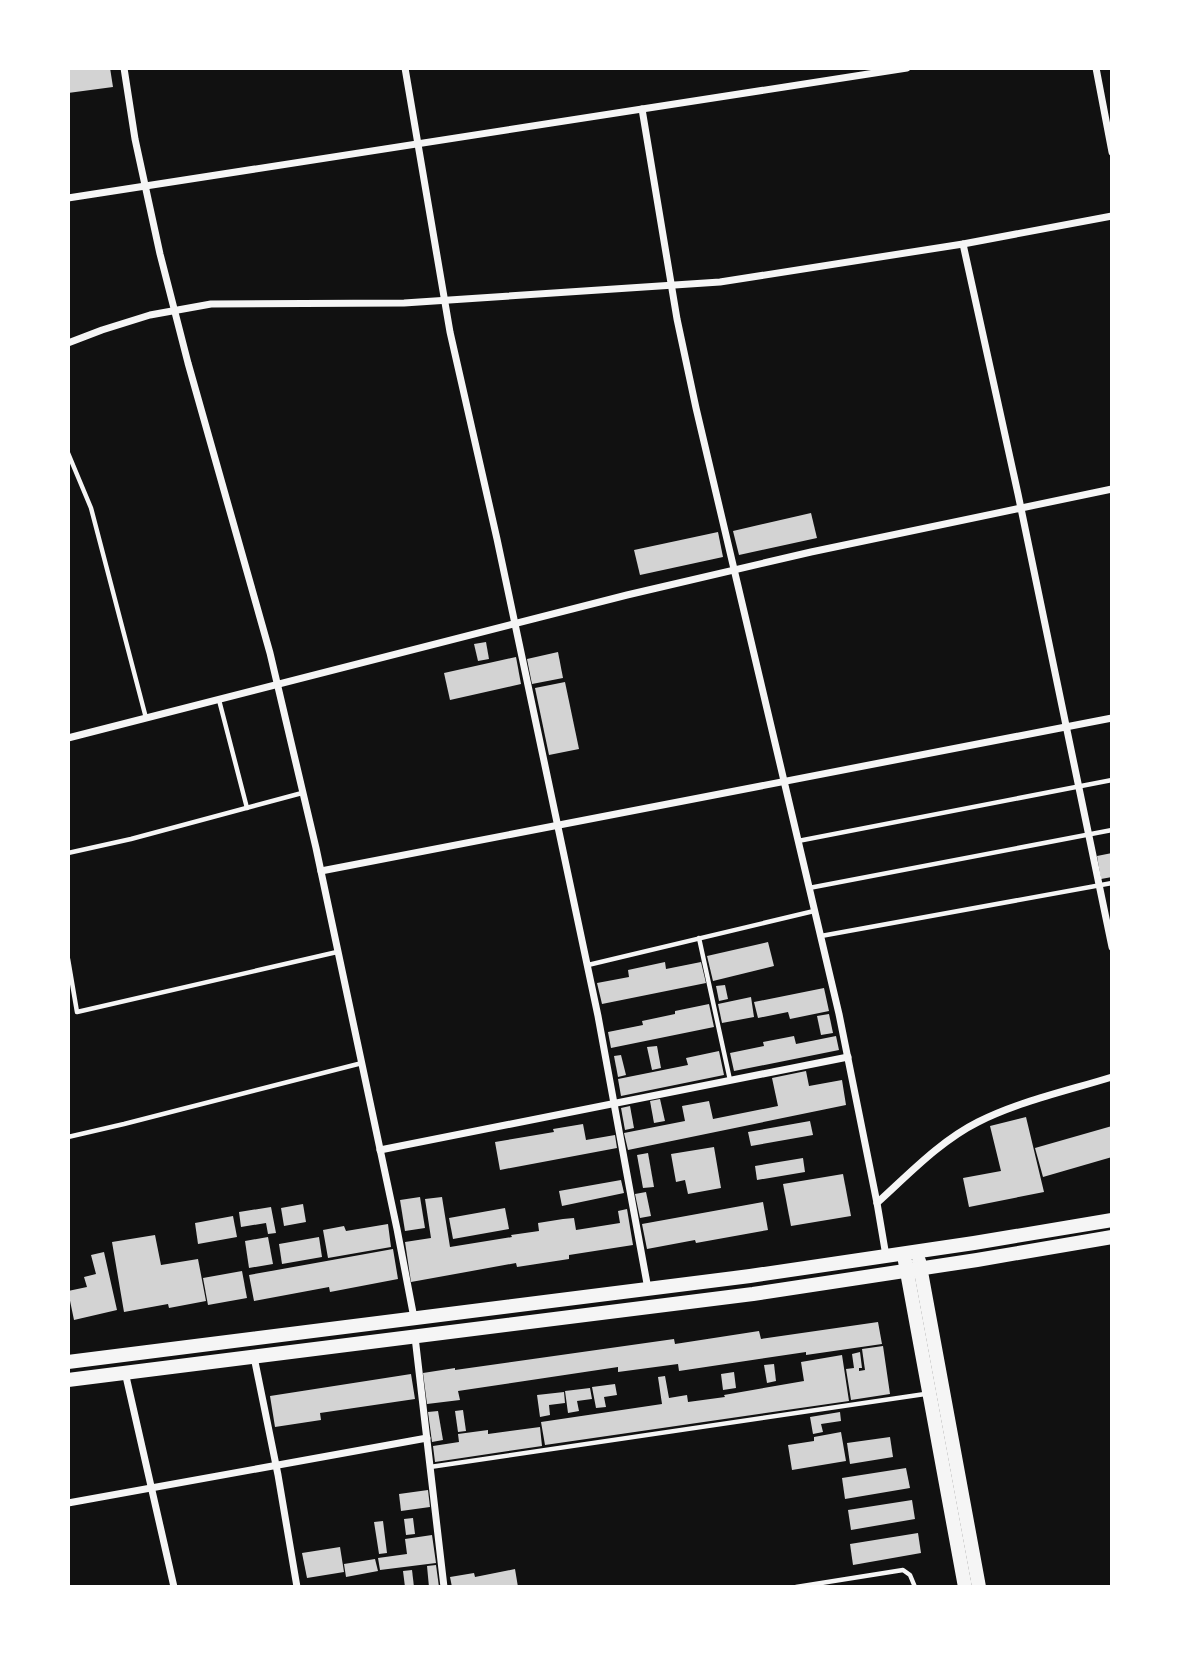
<svg xmlns="http://www.w3.org/2000/svg" width="1180" height="1655" font-family="'Asap Condensed',sans-serif">
  <style>
    .building { fill: #d3d3d3 }
    .lines { fill: none; stroke-linecap: round; stroke-linejoin: round }
    .service { stroke: #f5f5f5; stroke-width: 4.5 }
    .minor { stroke: #f5f5f5; stroke-width: 7 }
    .secondary { stroke: #f5f5f5; stroke-width: 14 }
  </style>
  <rect width="100%" height="100%" fill="#111"/>
  <g class="building">
    <polygon points="68,68 110,68 113,87 68,93"/>
    <polygon points="811,513 817,538 739,555 733,531"/>
    <polygon points="718,532 723,557 640,575 634,550"/>
    <polygon points="486,642 489,659 478,661 474,644"/>
    <polygon points="558,652 563,678 532,684 527,659"/>
    <polygon points="516,657 521,684 450,700 444,673"/>
    <polygon points="565,682 579,749 549,755 535,688"/>
    <polygon points="1112,853 1112,877 1101,879 1097,856"/>
    <polygon points="768,942 774,966 713,981 707,956"/>
    <polygon points="665,962 666,969 701,962 706,983 602,1004 597,983 629,977 628,970"/>
    <polygon points="725,985 728,999 719,1001 716,986"/>
    <polygon points="824,988 829,1011 790,1019 788,1012 758,1018 754,1002"/>
    <polygon points="751,997 754,1017 722,1023 718,1004"/>
    <polygon points="709,1004 714,1027 611,1048 608,1032 643,1025 642,1021 675,1014 675,1011"/>
    <polygon points="829,1014 833,1033 821,1035 817,1016"/>
    <polygon points="794,1036 796,1044 836,1036 839,1050 734,1071 730,1053 764,1046 763,1042"/>
    <polygon points="657,1046 661,1068 652,1070 647,1047"/>
    <polygon points="719,1051 724,1075 621,1096 618,1079 688,1065 686,1058"/>
    <polygon points="621,1055 626,1075 618,1077 614,1056"/>
    <polygon points="806,1071 809,1086 842,1080 846,1105 628,1150 624,1133 685,1121 682,1106 709,1101 713,1119 778,1106 772,1078"/>
    <polygon points="660,1099 665,1121 654,1123 650,1101"/>
    <polygon points="630,1106 634,1128 625,1130 621,1108"/>
    <polygon points="1026,1117 1044,1192 969,1207 963,1178 1001,1171 990,1126"/>
    <polygon points="810,1121 813,1135 751,1146 748,1132"/>
    <polygon points="583,1124 586,1140 615,1135 617,1148 500,1170 495,1142 554,1132 553,1129"/>
    <polygon points="1112,1126 1112,1157 1043,1177 1035,1148"/>
    <polygon points="714,1147 721,1188 688,1194 685,1180 676,1182 671,1154"/>
    <polygon points="648,1153 654,1187 643,1188 637,1155"/>
    <polygon points="803,1158 805,1172 757,1180 755,1166"/>
    <polygon points="843,1174 851,1216 791,1226 783,1184"/>
    <polygon points="621,1180 624,1193 562,1206 559,1191"/>
    <polygon points="646,1192 651,1216 640,1218 635,1194"/>
    <polygon points="420,1197 425,1228 405,1231 400,1200"/>
    <polygon points="442,1197 450,1247 512,1237 511,1235 539,1231 538,1223 563,1219 574,1218 576,1230 620,1223 618,1211 627,1209 633,1245 569,1255 569,1259 517,1267 516,1263 411,1282 405,1242 431,1238 425,1199"/>
    <polygon points="763,1202 768,1230 696,1243 695,1240 647,1249 642,1224"/>
    <polygon points="303,1204 306,1222 284,1226 281,1208"/>
    <polygon points="271,1207 276,1233 268,1234 266,1223 241,1227 239,1212"/>
    <polygon points="505,1208 509,1229 453,1239 449,1218"/>
    <polygon points="233,1216 237,1237 198,1244 195,1223"/>
    <polygon points="388,1224 391,1247 328,1258 323,1230 344,1226 346,1231"/>
    <polygon points="155,1235 161,1265 198,1259 206,1301 169,1308 168,1304 124,1312 112,1242"/>
    <polygon points="268,1237 273,1264 249,1268 245,1241"/>
    <polygon points="319,1237 322,1257 282,1264 279,1244"/>
    <polygon points="393,1249 398,1279 330,1292 329,1287 254,1301 249,1275"/>
    <polygon points="104,1252 117,1310 74,1320 68,1291 87,1287 84,1277 96,1274 91,1255"/>
    <polygon points="242,1271 247,1298 208,1305 203,1278"/>
    <polygon points="878,1322 882,1344 806,1355 806,1352 679,1371 678,1364 618,1372 618,1367 458,1391 460,1400 427,1404 423,1373 455,1368 455,1370 674,1339 675,1344 759,1331 761,1339"/>
    <polygon points="883,1346 890,1394 851,1400 846,1369 854,1368 852,1354 860,1352 862,1368 859,1368 859,1371 865,1370 862,1349"/>
    <polygon points="842,1355 849,1401 545,1445 541,1422 662,1404 658,1377 665,1376 669,1398 687,1395 688,1402 725,1397 724,1395 804,1381 801,1362"/>
    <polygon points="774,1364 776,1381 767,1383 764,1365"/>
    <polygon points="734,1372 736,1388 723,1390 721,1374"/>
    <polygon points="411,1374 415,1399 320,1413 321,1420 275,1427 270,1396"/>
    <polygon points="615,1384 617,1395 604,1397 606,1407 596,1408 592,1387"/>
    <polygon points="590,1388 592,1399 577,1401 579,1411 568,1413 565,1391"/>
    <polygon points="564,1392 565,1403 549,1405 550,1415 540,1417 537,1395"/>
    <polygon points="463,1410 466,1431 458,1432 455,1411"/>
    <polygon points="438,1411 443,1440 432,1442 428,1412"/>
    <polygon points="840,1412 841,1421 821,1424 823,1432 813,1434 810,1417"/>
    <polygon points="540,1427 542,1446 435,1462 433,1446 459,1442 458,1434 488,1430 488,1434"/>
    <polygon points="841,1432 846,1461 792,1470 788,1445 814,1441 814,1437"/>
    <polygon points="890,1437 893,1457 850,1464 847,1443"/>
    <polygon points="906,1468 910,1488 845,1499 842,1478"/>
    <polygon points="428,1490 430,1507 401,1511 399,1494"/>
    <polygon points="912,1500 915,1519 851,1530 848,1510"/>
    <polygon points="413,1518 415,1534 406,1535 404,1519"/>
    <polygon points="383,1521 387,1553 379,1554 374,1522"/>
    <polygon points="918,1533 921,1553 853,1565 850,1544"/>
    <polygon points="432,1535 436,1563 380,1570 378,1558 407,1554 405,1539"/>
    <polygon points="340,1547 344,1572 307,1578 302,1553"/>
    <polygon points="375,1559 378,1571 346,1577 344,1564"/>
    <polygon points="436,1565 439,1587 429,1587 427,1566"/>
    <polygon points="515,1569 518,1587 452,1587 450,1577 474,1573 475,1577"/>
    <polygon points="412,1570 414,1587 405,1587 403,1571"/>
  </g>
  <g class="lines">
    <g class="service">
      <polyline points="68,453 91,508 146,718"/>
      <polyline points="219,700 247,808"/>
      <polyline points="798,841 1112,780"/>
      <polyline points="68,853 131,839 302,793"/>
      <polyline points="809,888 1112,830"/>
      <polyline points="821,936 1112,883"/>
      <polyline points="699,938 730,1080"/>
      <polyline points="68,959 77,1012 337,952"/>
      <polyline points="588,965 814,911"/>
      <polyline points="68,1137 124,1124 362,1063"/>
      <polyline points="430,1467 925,1394"/>
      <polyline points="796,1587 903,1570 910,1575 915,1587"/>
    </g>
    <g class="minor">
      <polyline points="124,68 135,139 160,254 188,363 270,653 316,848 397,1229 414,1318"/>
      <polyline points="405,68 450,332 497,539 598,1016 648,1289"/>
      <polyline points="1096,68 1112,152"/>
      <polyline points="642,109 677,319 696,408 839,1014 877,1203 886,1256"/>
      <polyline points="68,198 907,68"/>
      <polyline points="963,244 1018,494 1112,947"/>
      <polyline points="68,343 102,330 150,315 211,304 404,303 720,282 963,244 1112,216"/>
      <polyline points="68,738 627,595 811,552 1112,489"/>
      <polyline points="321,871 1112,718"/>
      <polyline points="380,1150 848,1057"/>
      <path d="M877,1203C908,1175 940,1141 978,1122C1020,1101 1067,1091 1112,1077"/>
      <polyline points="415,1337 444,1587"/>
      <polyline points="254,1357 278,1475 297,1587"/>
      <polyline points="125,1372 174,1587"/>
      <polyline points="68,1503 427,1438"/>
    </g>
    <g class="secondary">
      <polyline points="905,1261 965,1587"/>
      <polyline points="919,1261 979,1587"/>
      <polyline points="68,1362 750,1276 974,1243 1112,1220"/>
      <polyline points="68,1380 753,1294 977,1260 1112,1237"/>
    </g>
  </g>
  <rect width="1180" height="1655" fill="none" stroke="#ffffff" stroke-width="140"/>
</svg>
